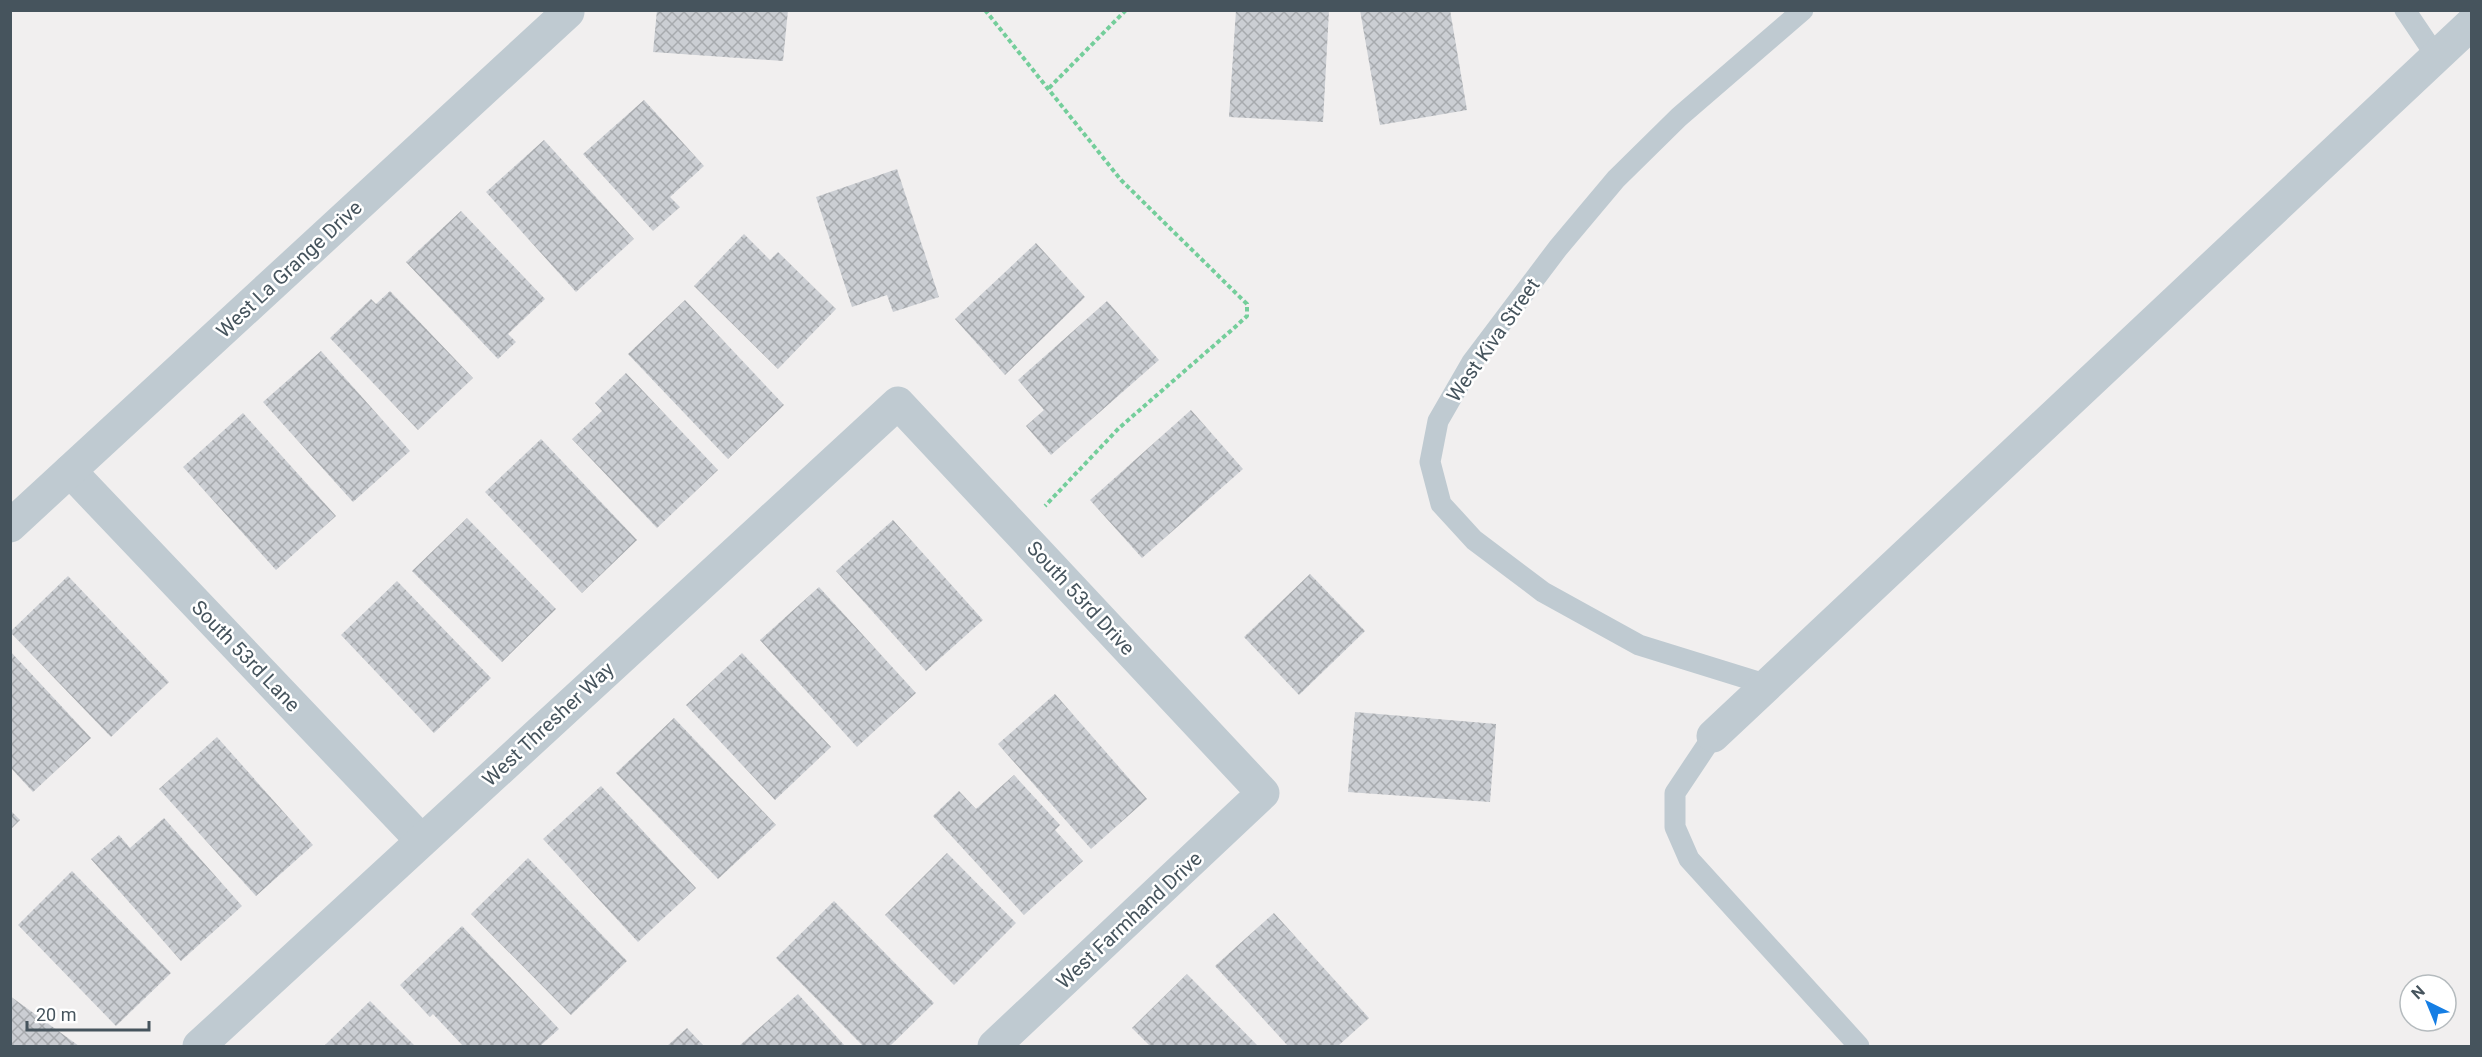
<svg xmlns="http://www.w3.org/2000/svg" width="2482" height="1057" font-family="Roboto,sans-serif">
  <style>
    .building { fill: url(#building-cross-hatch) }
    .lines { fill: none; stroke-linecap: round; stroke-linejoin: round }
    .path { stroke: #74ce9b; stroke-width: 4; stroke-dasharray: 4.5 3; stroke-linecap: butt }
    .service { stroke: #bfcad1; stroke-width: 21 }
    .minor { stroke: #bfcad1; stroke-width: 33 }
    .labels { text-anchor: middle; dominant-baseline: central; stroke-width: 5; stroke-linejoin: round; paint-order: stroke }
    .street-label { font-size: 20px; fill: #46545d; stroke: #fff }
  </style>
  <defs>
    <pattern id="building-cross-hatch" width="8" height="8" patternUnits="userSpaceOnUse" patternTransform="scale(1.5)"><rect width="8" height="8" fill="#cbced3"/><path d="M0 0l8 8M0 8l8-8" fill="none" stroke="#a7aaae"/></pattern>
  </defs>
  <rect width="100%" height="100%" fill="#f1efef"/>
  <g class="building">
    <polygon points="657,10 788,10 783,61 653,52"/>
    <polygon points="1236,10 1329,10 1323,122 1229,117"/>
    <polygon points="1360,10 1450,10 1467,110 1380,125"/>
    <polygon points="644,100 704,166 670,197 680,207 653,231 583,154"/>
    <polygon points="544,140 634,239 576,292 486,192"/>
    <polygon points="897,169 939,297 893,312 887,295 852,307 816,197"/>
    <polygon points="461,211 545,299 508,334 516,342 498,359 406,262"/>
    <polygon points="744,234 770,260 778,252 836,309 778,369 694,286"/>
    <polygon points="1036,243 1085,297 1005,375 955,319"/>
    <polygon points="390,291 473,378 418,430 330,338 371,299 376,304"/>
    <polygon points="685,300 784,405 728,459 628,354"/>
    <polygon points="1107,301 1159,360 1051,455 1026,426 1044,410 1018,380"/>
    <polygon points="321,351 410,451 353,502 263,402"/>
    <polygon points="626,373 718,470 657,528 572,439 602,411 595,403"/>
    <polygon points="1191,410 1243,469 1142,558 1090,500"/>
    <polygon points="243,413 336,516 276,570 183,467"/>
    <polygon points="541,439 637,540 582,593 485,492"/>
    <polygon points="467,518 556,609 502,662 412,571"/>
    <polygon points="893,520 983,620 926,671 836,571"/>
    <polygon points="1310,574 1365,631 1299,695 1244,637"/>
    <polygon points="68,576 169,682 111,737 10,632"/>
    <polygon points="397,581 491,678 434,733 341,635"/>
    <polygon points="819,587 916,693 857,747 760,640"/>
    <polygon points="10,651 91,738 33,792 10,767"/>
    <polygon points="742,653 831,747 775,800 686,705"/>
    <polygon points="1055,694 1147,799 1091,849 998,744"/>
    <polygon points="1355,712 1496,724 1490,802 1348,792"/>
    <polygon points="674,718 776,825 718,879 616,773"/>
    <polygon points="217,737 313,845 256,896 159,789"/>
    <polygon points="1014,775 1060,825 1055,830 1083,861 1024,915 933,816 959,791 976,809"/>
    <polygon points="601,786 696,888 638,942 543,839"/>
    <polygon points="10,810 20,820 10,830"/>
    <polygon points="164,818 242,906 181,961 91,859 119,835 130,848"/>
    <polygon points="947,853 1016,923 954,985 885,915"/>
    <polygon points="528,858 627,961 571,1015 471,914"/>
    <polygon points="72,871 171,973 116,1026 18,925"/>
    <polygon points="834,901 934,1003 890,1046 863,1046 776,958"/>
    <polygon points="1274,913 1369,1018 1338,1046 1288,1046 1215,966"/>
    <polygon points="462,926 559,1029 540,1046 463,1046 433,1014 430,1017 400,985"/>
    <polygon points="1187,974 1258,1046 1150,1046 1132,1028"/>
    <polygon points="798,994 845,1046 739,1046"/>
    <polygon points="10,996 79,1046 10,1046"/>
    <polygon points="370,1001 415,1046 324,1046"/>
    <polygon points="687,1028 704,1046 667,1046"/>
  </g>
  <g class="lines">
    <g class="path">
      <polyline points="985,10 1121,180 1247,304 1247,316 1234,328 1119,428 1045,506"/>
      <polyline points="1049,88 1126,10"/>
    </g>
    <g class="service">
      <polyline points="2405,10 2436,56"/>
      <polyline points="1768,685 1639,645 1543,592 1474,540 1441,504 1430,462 1438,421 1472,362 1558,248 1616,179 1679,117 1803,10"/>
      <polyline points="1713,736 1675,793 1675,827 1689,859 1859,1046"/>
    </g>
    <g class="minor">
      <polyline points="70,471 421,840"/>
      <polyline points="10,526 568,12 567,10"/>
      <polyline points="1713,736 2472,23"/>
      <polyline points="199,1046 898,403 1263,793 994,1046"/>
    </g>
  </g>
  <g class="labels">
    <g class="street-label">
      <text transform="translate(289 269) rotate(-43)">West La Grange Drive</text>
      <text transform="translate(1493 340) rotate(-55)">West Kiva Street</text>
      <text transform="translate(1081 598) rotate(47)">South 53rd Drive</text>
      <text transform="translate(246 656) rotate(46)">South 53rd Lane</text>
      <text transform="translate(548 724) rotate(-43)">West Thresher Way</text>
      <text transform="translate(1129 920) rotate(-43)">West Farmhand Drive</text>
    </g>
  </g>
  <rect width="2482" height="1057" fill="none" stroke="#46545d" stroke-width="24"/>
  <g transform="translate(2428 1003) rotate(317)"><circle r="28" fill="#ffffff" stroke="#b5bbbe" stroke-width="1.5"/>
  <path d="M0-4.5L10 22L0 15L-10 22Z" fill="#167ee4"/>
  <text y="-9" font-size="16" font-weight="bold" text-anchor="middle" fill="#46545d">N</text>
  </g>
  <path d="M27 1021v9h122v-9" fill="none" stroke="#46545d" stroke-width="3"/>
  <text x="36" y="1021" font-size="18" fill="#46545d" stroke="#ffffff" stroke-width="4.5" paint-order="stroke">20 m</text>
</svg>
